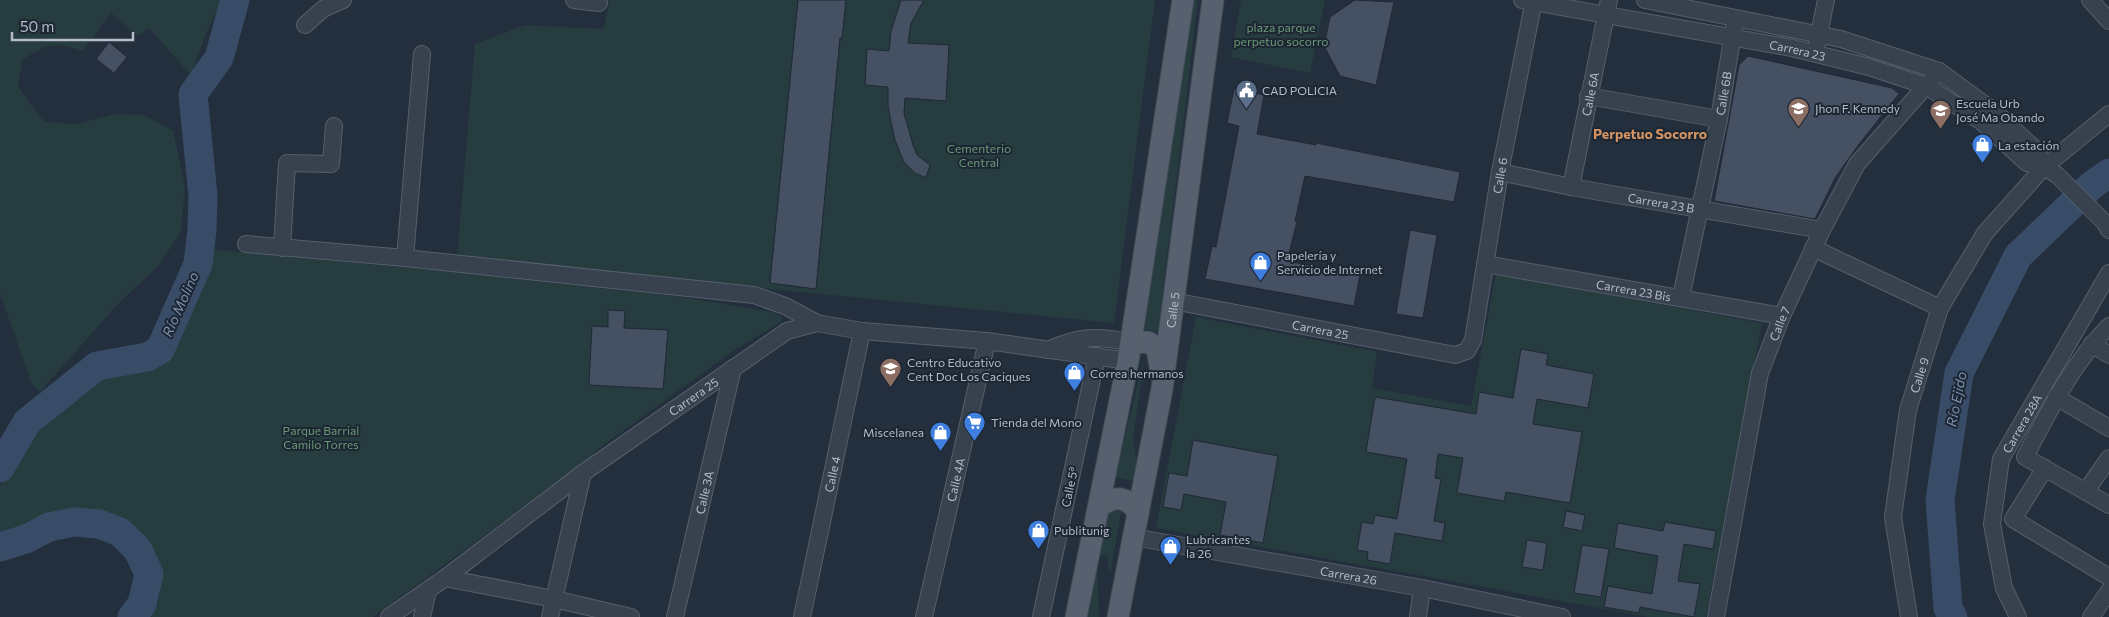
<svg xmlns="http://www.w3.org/2000/svg" width="2109" height="617" font-family="Commissioner,sans-serif">
  <style>
    .green { fill: #263c3f }
    .lines { fill: none; stroke-linecap: round; stroke-linejoin: round }
    .river { stroke: #394c67; stroke-width: 29 }
    .building { fill: #455162; stroke: #1f2835 }
    .minor-casing { stroke: #565f6c; stroke-width: 18 }
    .major-casing { stroke: #414a57; stroke-width: 23 }
    .minor { stroke: #38414e; stroke-width: 16 }
    .major { stroke: #56606e; stroke-width: 21 }
    .labels { text-anchor: middle; dominant-baseline: central; stroke-width: 4; stroke-linejoin: round; paint-order: stroke }
    .park-label { font-size: 12px; fill: #6b9a76; stroke: #1d2633 }
    .street-label { font-size: 12px; fill: #b4bcc9; stroke: #1d2633 }
    .poi-label { font-size: 12px; fill: #b4bcc9; stroke: #1d2633; text-anchor: start }
    .neighbourhood-label { font-size: 14px; font-weight: bold; fill: #d59563; stroke: #1d2633 }
    .water-label { font-size: 14px; font-style: italic; fill: #7c92b1; stroke: #1d2633 }
  </style>
  <rect width="100%" height="100%" fill="#242f3e"/>
  <g class="green">
    <path d="M0,0H222L205,36L191,75L149,28L138,36L111,13L83,51C55,41 47,44 22,60L18,87L44,122L76,124L115,114L144,115L173,131L185,186L181,232L158,266L116,306L40,392L32,384L0,294Z"/>
    <polygon points="609,0 1155,0 1114,323 457,258 475,44 525,25 604,29"/>
    <polygon points="1191,0 1198,0 1158,332 1145,329"/>
    <polygon points="1241,0 1325,0 1310,73 1231,57"/>
    <path d="M208,249L453,272L682,297L772,312L781,316V322L733,351L601,447L586,461L373,617H151C164,597 161,581 154,559C144,528 116,513 84,512C79,512 73,511 69,512C45,517 25,533 0,533V486L46,420L94,379L119,369L146,364L162,359C183,324 198,289 208,249Z"/>
    <polygon points="1496,274 1762,323 1706,617 1649,617 1156,528 1196,317 1377,352 1372,388 1471,406"/>
    <polygon points="1145,355 1133,438 1137,465 1133,481 1115,477"/>
    <polygon points="1110,505 1122,507 1110,575 1107,556 1097,554"/>
    <polygon points="1097,567 1099,617 1088,617"/>
  </g>
  <g class="lines">
    <g class="river">
      <polyline points="0,468 27,422 97,366 147,357 160,350 198,264 202,230 203,196 193,94 219,58 235,0"/>
      <polyline points="0,547 26,539 49,527 74,522 99,524 120,532 138,550 149,574 142,604 132,617"/>
      <polyline points="1953,617 1948,608 1940,500 1959,373 2018,256 2092,185 2109,173"/>
    </g>
  </g>
  <g class="building">
    <polygon points="798,0 846,0 842,38 840,38 816,289 770,283"/>
    <polygon points="901,0 924,0 911,23 908,43 949,45 946,101 905,98 904,113 913,145 917,155 930,165 926,178 915,173 904,162 895,140 891,122 888,105 888,87 865,85 867,49 889,51 891,31"/>
    <polygon points="1355,0 1394,2 1376,85 1340,76 1324,46 1330,17"/>
    <polygon points="109,42 127,57 114,73 96,59"/>
    <polygon points="1748,56 1892,88 1899,94 1859,144 1835,178 1815,219 1714,201 1739,65"/>
    <polygon points="1234,89 1264,95 1257,134 1316,145 1316,143 1460,172 1454,202 1305,176 1295,221 1297,222 1287,261 1360,275 1354,306 1205,279 1212,246 1216,247 1239,126 1227,123"/>
    <polygon points="1410,230 1437,235 1423,318 1396,314"/>
    <polygon points="608,310 625,311 624,328 668,330 663,389 589,385 592,326 608,327"/>
    <polygon points="1521,349 1548,354 1546,365 1594,374 1588,408 1537,399 1533,424 1582,432 1570,503 1506,492 1504,501 1457,493 1463,458 1438,454 1435,478 1441,479 1434,521 1445,523 1442,541 1395,533 1390,564 1367,560 1368,552 1357,550 1362,522 1373,524 1375,515 1397,519 1407,459 1366,452 1375,397 1476,414 1479,392 1513,398"/>
    <polygon points="1193,440 1278,456 1263,543 1220,535 1226,502 1184,494 1181,510 1163,507 1169,473 1187,476"/>
    <polygon points="1566,511 1585,515 1582,531 1563,527"/>
    <polygon points="1665,522 1716,531 1713,549 1684,544 1678,581 1700,584 1694,617 1640,607 1639,613 1604,607 1608,586 1652,594 1658,556 1614,548 1618,523 1663,531"/>
    <polygon points="1527,540 1547,543 1543,570 1522,567"/>
    <polygon points="1582,545 1609,549 1601,597 1574,593"/>
  </g>
  <g class="lines">
    <defs>
      <g id="minor">
        <polyline points="574,0 599,3"/>
        <path id="s1" d="M1522,0L1792,48L1869,67L1926,86L1982,122L2027,163L2044,167L2057,175L2105,223L2109,230"/>
        <polyline points="1645,0 1841,39 1939,71 1995,112 2037,151 2044,167"/>
        <polyline points="2090,0 2109,21"/>
        <polyline points="305,25 323,9 343,0"/>
        <polyline points="1817,44 1826,0"/>
        <polyline points="1588,96 1719,119"/>
        <path id="s2" d="M1500,172L1571,187L1822,230"/>
        <path id="s3" d="M1571,187L1609,0"/>
        <polyline points="246,244 405,258 754,295 785,306 817,323"/>
        <polyline points="282,248 287,163 331,164 334,126"/>
        <polyline points="1813,248 1940,308"/>
        <polyline points="405,258 422,54"/>
        <path id="s4" d="M1485,264L1782,316"/>
        <path id="s5" d="M1681,297L1719,119L1734,27"/>
        <path id="s6" d="M1173,301L1455,355L1467,351L1473,340L1500,172L1534,0"/>
        <path d="M2109,326C2072,364 2049,411 2025,457L2109,505"/>
        <polyline points="2092,344 2109,355"/>
        <path d="M1048,350C1079,336 1098,335 1131,343"/>
        <polyline points="2056,397 2109,428"/>
        <polyline points="2045,468 2013,519 2109,577"/>
        <polyline points="2086,491 2109,458"/>
        <path id="s7" d="M1133,537L1422,588L1562,617"/>
        <polyline points="445,578 554,599 631,617"/>
        <path id="s8" d="M389,617L445,578L583,473L787,331L817,323L862,331L987,341L1128,361"/>
        <polyline points="422,617 428,590"/>
        <polyline points="550,617 583,473"/>
        <path id="s9" d="M675,617L733,368"/>
        <path id="s10" d="M802,617L862,331"/>
        <path id="s11" d="M924,617L987,341"/>
        <polyline points="1041,617 1097,356"/>
        <polyline points="1418,617 1422,588"/>
        <path id="s12" d="M1716,617L1760,373L1782,316L1822,230L1857,164L1939,71"/>
        <path id="s13" d="M1909,617L1893,517L1908,410L1940,308L1985,233L2044,167L2109,114"/>
        <path id="s14" d="M2018,617L2004,588L1992,524L2001,459L2109,273"/>
        <polyline points="2091,617 2109,591"/>
      </g>
      <g id="major">
        <polyline points="1131,343 1148,342 1157,348 1161,372"/>
        <path d="M1100,506C1116,495 1126,496 1138,512"/>
        <polyline points="1076,617 1128,361 1183,0"/>
        <path id="s15" d="M1118,617L1162,389L1213,0"/>
      </g>
    </defs>
    <use href="#minor" class="minor-casing"/>
    <use href="#major" class="major-casing"/>
    <use href="#minor" class="minor"/>
    <use href="#major" class="major"/>
  </g>
  <defs>
    <symbol id="civic-pin" viewBox="-11 -11 22 30"><path d="M0 17L-7.5 6A9.5 9.5 0 1 1 7.5 6Z" fill="#5c6f8a" stroke="#1d2633"/><path d="M-.6-6.5H3V-4.5H.6V-3L4-1V1h2V6H-6V1h2V-1L-.6-3ZM-1.2 2.5V6h2.4V2.5Z" fill="#fff"/></symbol>
    <symbol id="school-pin" viewBox="-11 -11 22 30"><path d="M0 17L-7.5 6A9.5 9.5 0 1 1 7.5 6Z" fill="#8d6e63" stroke="#1d2633"/><path d="M0-5L7-2L0 1L-7-2ZM-4 1L0 2.5L4 1V4Q0 6-4 4Z" fill="#fff"/></symbol>
    <symbol id="shop-pin" viewBox="-11 -11 22 30"><path d="M0 17L-7.5 6A9.5 9.5 0 1 1 7.5 6Z" fill="#3f7fe0" stroke="#1d2633"/><path d="M-5-2.5h2.3a2.7 3.5 0 0 1 5.4 0H5L5.5 6h-11ZM-1.5-2.5h3a1.5 2.3 0 0 0-3 0Z" fill="#fff"/></symbol>
    <symbol id="supermarket-pin" viewBox="-11 -11 22 30"><path d="M0 17L-7.5 6A9.5 9.5 0 1 1 7.5 6Z" fill="#3f7fe0" stroke="#1d2633"/><path d="M-6-5.5h2.5l.6 2H6L4.5 2H-2.5L-4.4-4H-6ZM-1.5 3.2a1.3 1.3 0 1 0 .1 0ZM3 3.2a1.3 1.3 0 1 0 .1 0Z" fill="#fff"/></symbol>
  </defs>
  <g fill-rule="evenodd">
    <use href="#civic-pin" x="1234" y="78" width="25" height="34"/>
    <use href="#school-pin" x="1786" y="96" width="25" height="34"/>
    <use href="#school-pin" x="1928" y="98" width="25" height="34"/>
    <use href="#shop-pin" x="1970" y="132" width="25" height="34"/>
    <use href="#shop-pin" x="1248" y="250" width="25" height="34"/>
    <use href="#school-pin" x="878" y="356" width="25" height="34"/>
    <use href="#shop-pin" x="1062" y="360" width="25" height="34"/>
    <use href="#supermarket-pin" x="962" y="410" width="25" height="34"/>
    <use href="#shop-pin" x="928" y="420" width="25" height="34"/>
    <use href="#shop-pin" x="1026" y="518" width="25" height="34"/>
    <use href="#shop-pin" x="1158" y="534" width="25" height="34"/>
  </g>
  <g class="labels">
    <g class="park-label">
      <text x="1281" y="27">plaza parque<tspan x="1281" dy="14">perpetuo socorro</tspan></text>
      <text x="979" y="148">Cementerio<tspan x="979" dy="14">Central</tspan></text>
      <text x="321" y="430">Parque Barrial<tspan x="321" dy="14">Camilo Torres</tspan></text>
    </g>
    <g class="street-label">
      <text stroke="none"><textPath href="#s1" startOffset="280">Carrera 23</textPath></text>
      <text stroke="none"><textPath href="#s3" startOffset="95">Calle 6A</textPath></text>
      <text stroke="none"><textPath href="#s5" startOffset="208">Calle 6B</textPath></text>
      <text stroke="none"><textPath href="#s6" startOffset="479">Calle 6</textPath></text>
      <text stroke="none"><textPath href="#s2" startOffset="164">Carrera 23 B</textPath></text>
      <text stroke="none"><textPath href="#s4" startOffset="151">Carrera 23 Bis</textPath></text>
      <text stroke="none"><textPath href="#s15" startOffset="312">Calle 5</textPath></text>
      <text stroke="none"><textPath href="#s12" startOffset="301">Calle 7</textPath></text>
      <text stroke="none"><textPath href="#s6" startOffset="150">Carrera 25</textPath></text>
      <text stroke="none"><textPath href="#s13" startOffset="246">Calle 9</textPath></text>
      <text stroke="none"><textPath href="#s8" startOffset="376">Carrera 25</textPath></text>
      <text stroke="none"><textPath href="#s14" startOffset="204">Carrera 28A</textPath></text>
      <text stroke="none"><textPath href="#s10" startOffset="146">Calle 4</textPath></text>
      <text stroke="none"><textPath href="#s11" startOffset="141">Calle 4A</textPath></text>
      <text transform="translate(1069 487) rotate(-78)">Calle 5ª</text>
      <text stroke="none"><textPath href="#s9" startOffset="128">Calle 3A</textPath></text>
      <text stroke="none"><textPath href="#s7" startOffset="219">Carrera 26</textPath></text>
    </g>
    <g class="poi-label">
      <text x="1262" y="90">CAD POLICIA</text>
      <text x="1956" y="103">Escuela Urb<tspan x="1956" dy="14">José Ma Obando</tspan></text>
      <text x="1815" y="108">Jhon F. Kennedy</text>
      <text x="1998" y="145">La estación</text>
      <text x="1277" y="255">Papelería y<tspan x="1277" dy="14">Servicio de Internet</tspan></text>
      <text x="907" y="362">Centro Educativo<tspan x="907" dy="14">Cent Doc Los Caciques</tspan></text>
      <text x="1090" y="373">Correa hermanos</text>
      <text x="991" y="422">Tienda del Mono</text>
      <text x="924" y="432" text-anchor="end">Miscelanea</text>
      <text x="1054" y="530">Publitunig</text>
      <text x="1186" y="539">Lubricantes<tspan x="1186" dy="14">la 26</tspan></text>
    </g>
    <g class="neighbourhood-label">
      <text x="1650" y="133">Perpetuo Socorro</text>
    </g>
    <g class="water-label">
      <text transform="translate(180 304) rotate(-66)">Río Molino</text>
      <text transform="translate(1956 399) rotate(-79)">Río Ejido</text>
    </g>
  </g>
  <path d="M12 32v8h121v-8" fill="none" stroke="#b4bcc9" stroke-width="2.5"/>
  <text x="20" y="32" font-size="15" fill="#b4bcc9" stroke="#1d2633" stroke-width="4" paint-order="stroke">50 m</text>
</svg>
